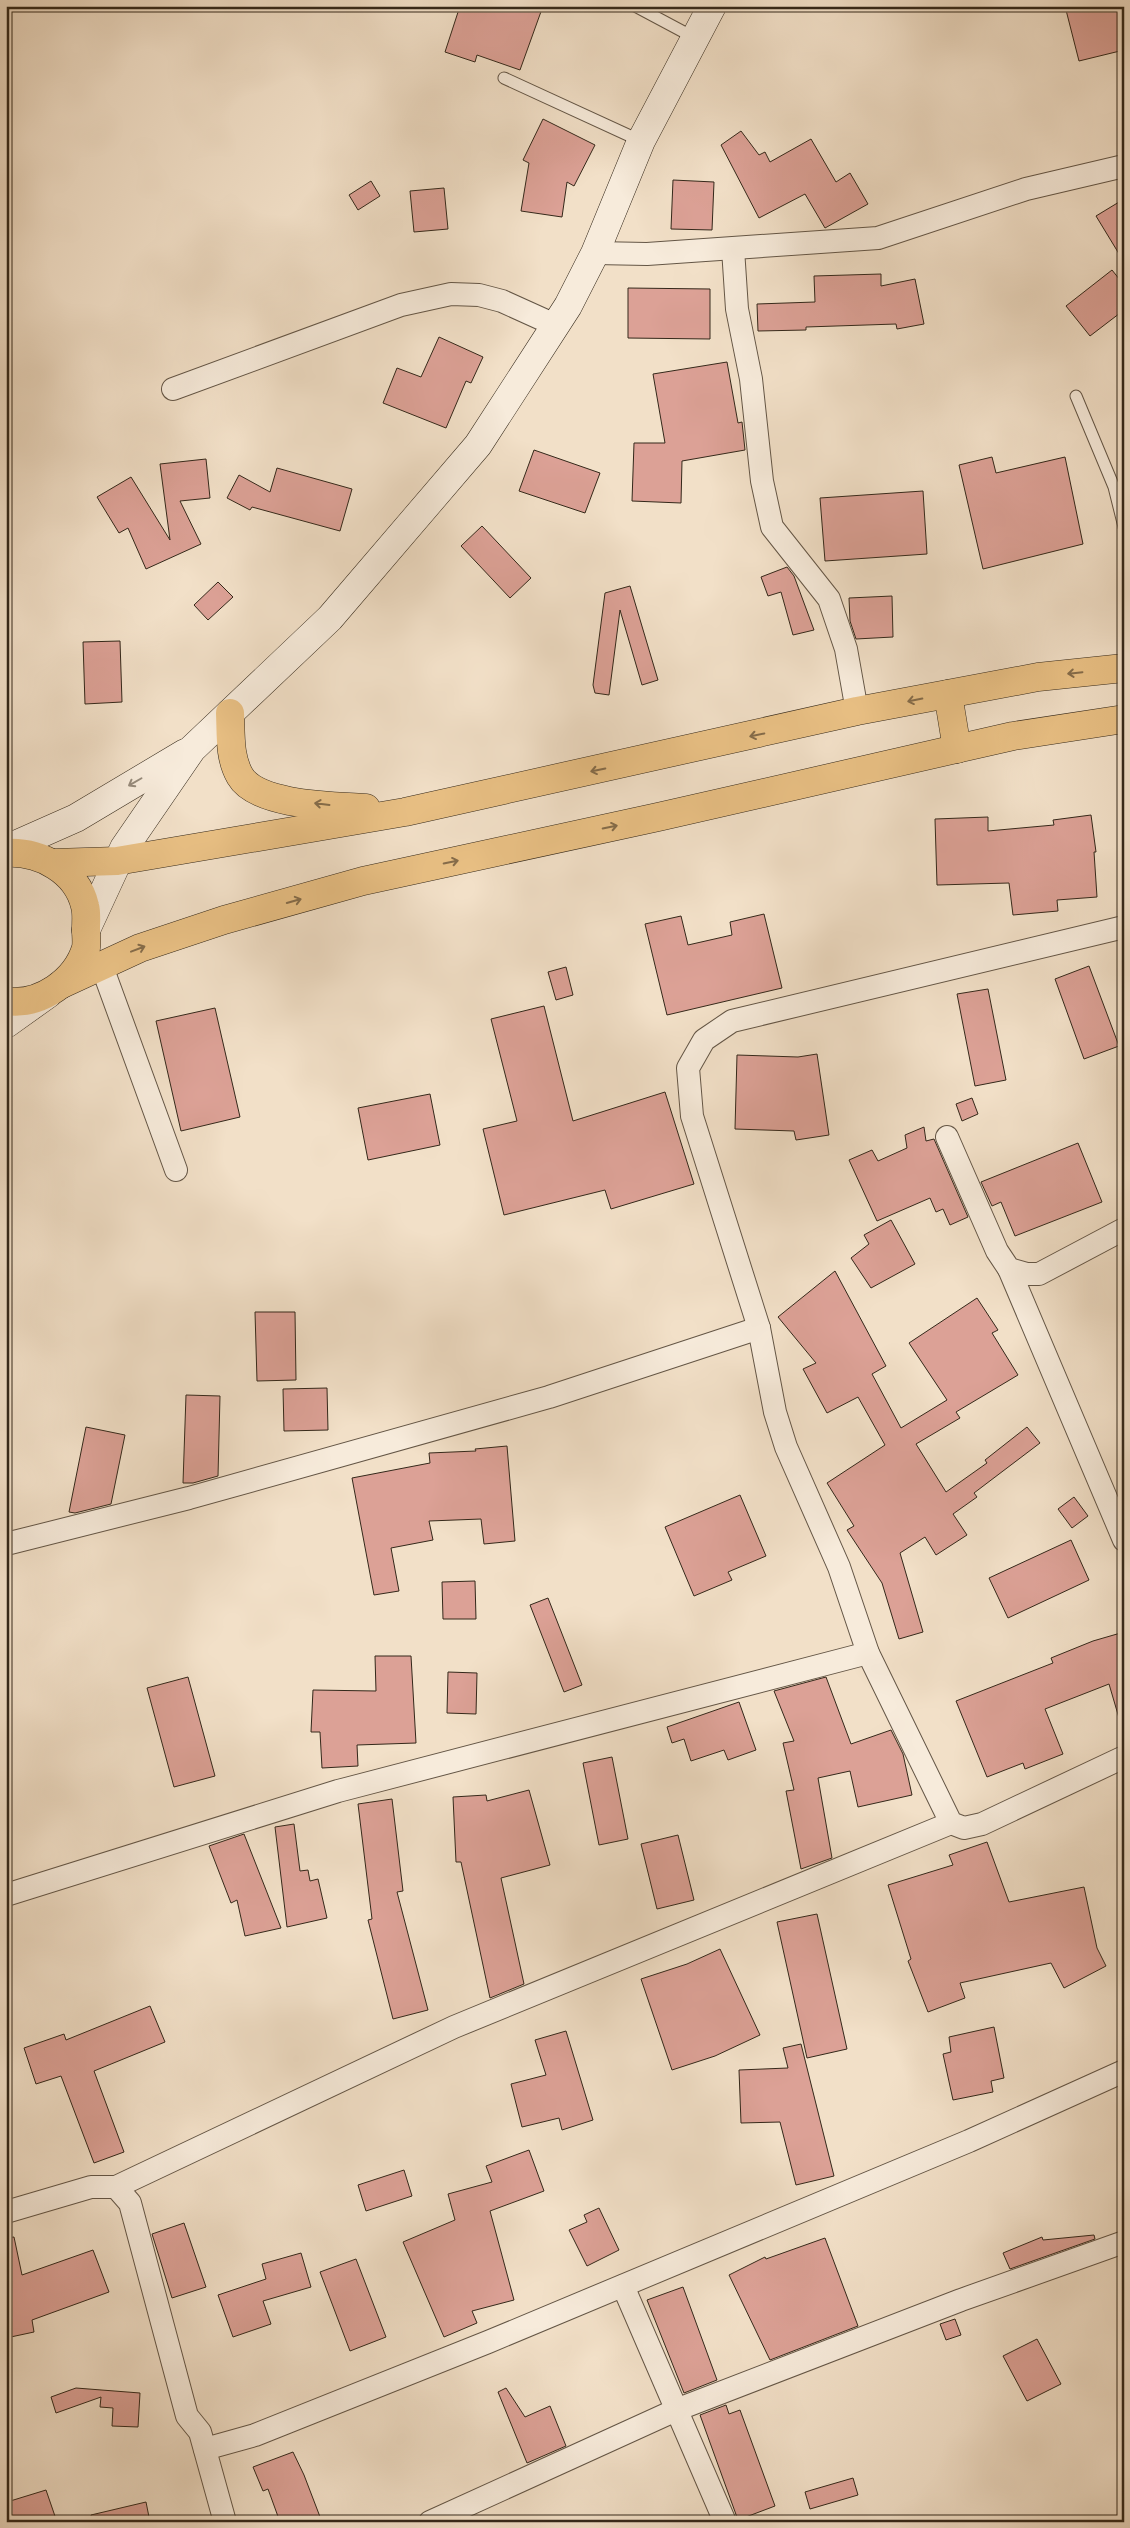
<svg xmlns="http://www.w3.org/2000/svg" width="1130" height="2528" font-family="'Libre Bodoni',serif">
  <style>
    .building { fill: #dca196; stroke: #34281a }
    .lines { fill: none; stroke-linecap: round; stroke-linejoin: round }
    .lane-casing { stroke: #645646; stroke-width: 13 }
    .street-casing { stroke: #645646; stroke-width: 24 }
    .secondary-casing { stroke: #34281a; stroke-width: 29 }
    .primary-casing { stroke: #34281a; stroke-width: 29 }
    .lane { stroke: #f7ebdb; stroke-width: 11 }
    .street { stroke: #f7ebdb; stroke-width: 22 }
    .secondary { stroke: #f7ebdb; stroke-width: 28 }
    .primary { stroke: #e9c084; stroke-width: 28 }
    .oneway { stroke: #856c4a }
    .oneway2 { stroke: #968a7a }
  </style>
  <rect width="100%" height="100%" fill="#f2e0c8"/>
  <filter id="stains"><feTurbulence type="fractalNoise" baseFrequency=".004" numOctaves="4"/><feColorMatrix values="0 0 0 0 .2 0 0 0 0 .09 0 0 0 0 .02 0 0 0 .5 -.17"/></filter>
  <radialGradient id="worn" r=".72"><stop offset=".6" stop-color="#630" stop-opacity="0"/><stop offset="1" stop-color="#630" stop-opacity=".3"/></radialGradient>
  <g class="building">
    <polygon points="460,6 543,6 520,70 477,55 475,62 445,52"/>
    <polygon points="1081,6 1124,6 1124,50 1079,61 1066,10"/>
    <polygon points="543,119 595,145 574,186 567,182 562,217 521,211 529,163 523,160"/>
    <polygon points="741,131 759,155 765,152 770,162 811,139 836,182 850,173 868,204 825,228 805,194 759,218 721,145"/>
    <polygon points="673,180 714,182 712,230 671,229"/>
    <polygon points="371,181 380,196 358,210 349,195"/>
    <polygon points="444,188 448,229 414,232 410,191"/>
    <polygon points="1124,199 1124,262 1096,216"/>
    <polygon points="1112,270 1124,285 1124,310 1090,336 1066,306"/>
    <polygon points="881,274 881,286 915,279 924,324 897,329 896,324 806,327 806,330 758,331 757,304 815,302 814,276"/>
    <polygon points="628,288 710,289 710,339 628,338"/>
    <polygon points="439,337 483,357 471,383 466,381 446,428 383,403 397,368 421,377"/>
    <polygon points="727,362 738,423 742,422 745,450 682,461 681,503 632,501 634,443 665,443 653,374"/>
    <polygon points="534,450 600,473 585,513 519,491"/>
    <polygon points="992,457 996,473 1065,457 1083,544 983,569 959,465"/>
    <polygon points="206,459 210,498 180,501 201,544 146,569 128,528 119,533 97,497 131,477 170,540 160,464"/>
    <polygon points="277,468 352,489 340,531 252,507 250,510 227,498 239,475 270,492"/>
    <polygon points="923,491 927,554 825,561 820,498"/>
    <polygon points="482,526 531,578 510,598 461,546"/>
    <polygon points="787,567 794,576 814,630 793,635 781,592 768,596 761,577"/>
    <polygon points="218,582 233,597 208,620 194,605"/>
    <polygon points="630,586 658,680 642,685 620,610 609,695 595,693 593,685 605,593"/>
    <polygon points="892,596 893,637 856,639 850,621 849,598"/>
    <polygon points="120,641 122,702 85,704 83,642"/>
    <polygon points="1091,815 1096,852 1094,852 1097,897 1057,900 1058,911 1013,915 1009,883 937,885 935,819 988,817 988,831 1054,825 1053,820"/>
    <polygon points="764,914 782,988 667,1015 645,924 681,916 688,945 732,935 730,922"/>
    <polygon points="1089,966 1119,1046 1084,1059 1055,979"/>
    <polygon points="566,967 573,995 556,1000 548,972"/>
    <polygon points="988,989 1006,1080 975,1086 957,994"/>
    <polygon points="544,1006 573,1121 665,1092 694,1184 611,1209 605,1190 504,1215 483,1129 517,1121 491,1019"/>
    <polygon points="215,1008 240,1117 181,1131 156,1021"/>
    <polygon points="817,1054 829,1135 796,1140 794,1131 735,1129 737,1055 798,1057"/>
    <polygon points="430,1094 440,1145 368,1160 358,1108"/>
    <polygon points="972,1098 978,1114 962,1121 956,1104"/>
    <polygon points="924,1127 926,1141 934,1139 968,1217 950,1225 943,1209 936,1212 930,1198 877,1221 849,1160 872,1150 878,1161 907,1148 905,1135"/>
    <polygon points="1078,1143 1102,1202 1015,1236 1001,1202 992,1206 981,1182"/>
    <polygon points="891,1220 915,1264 871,1288 851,1258 869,1244 864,1235"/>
    <polygon points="835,1271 886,1366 872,1374 901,1428 947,1400 909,1343 977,1298 998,1330 992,1333 1018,1375 956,1412 960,1418 916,1444 946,1492 987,1463 985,1460 1027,1427 1040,1443 974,1493 977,1497 953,1514 967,1535 936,1555 925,1537 900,1553 923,1632 899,1639 882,1583 847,1530 854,1526 827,1483 885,1445 858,1397 827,1413 803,1369 816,1363 778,1317"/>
    <polygon points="255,1312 295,1312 296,1380 257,1381"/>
    <polygon points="327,1388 328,1430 284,1431 283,1389"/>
    <polygon points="186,1395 220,1396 218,1476 193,1483 183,1483"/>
    <polygon points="86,1427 125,1435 111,1504 75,1513 69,1512"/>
    <polygon points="507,1446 515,1541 484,1544 481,1519 429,1521 433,1540 391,1548 399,1591 374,1595 352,1478 430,1463 429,1453 476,1451 475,1449"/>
    <polygon points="740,1495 766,1556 728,1572 732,1580 694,1596 665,1527"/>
    <polygon points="1074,1497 1088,1516 1072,1528 1058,1509"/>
    <polygon points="1071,1540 1089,1580 1008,1618 989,1578"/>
    <polygon points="475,1581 476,1619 443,1619 442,1582"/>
    <polygon points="548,1598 582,1685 564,1692 530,1605"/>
    <polygon points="1124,1632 1124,1717 1119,1718 1109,1684 1045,1709 1063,1754 1025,1769 1023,1763 987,1777 956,1701 1053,1663 1051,1658 1093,1641"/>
    <polygon points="375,1656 411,1656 416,1743 357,1745 358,1766 322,1768 320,1732 311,1732 313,1690 376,1691"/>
    <polygon points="448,1672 477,1673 476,1714 447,1713"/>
    <polygon points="188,1677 215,1776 174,1787 147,1688"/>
    <polygon points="826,1677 851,1744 891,1730 903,1754 912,1795 858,1807 850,1771 818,1778 832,1858 801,1869 786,1791 794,1790 783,1743 794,1741 774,1691"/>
    <polygon points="739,1702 756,1750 728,1760 724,1750 691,1761 684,1739 672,1743 667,1727"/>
    <polygon points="612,1757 628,1839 599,1845 583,1763"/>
    <polygon points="529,1790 550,1865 501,1878 524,1984 490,1998 461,1862 456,1862 453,1797 486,1795 487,1801"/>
    <polygon points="392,1799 403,1891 397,1892 428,2010 393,2019 368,1920 372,1919 358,1804"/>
    <polygon points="294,1824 300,1871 308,1870 310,1881 318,1879 327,1918 287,1927 275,1827"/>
    <polygon points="244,1834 281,1928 245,1936 237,1900 231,1903 209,1846"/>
    <polygon points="678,1835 694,1900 657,1909 641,1844"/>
    <polygon points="987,1842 1009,1902 1084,1887 1097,1948 1106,1966 1064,1988 1051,1963 960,1983 965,1998 928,2012 908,1961 911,1959 888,1885 953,1865 949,1855"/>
    <polygon points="817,1914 847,2049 807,2058 777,1922"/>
    <polygon points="720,1949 760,2035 715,2056 672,2070 641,1979 687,1964"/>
    <polygon points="150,2006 165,2042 94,2071 124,2152 94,2163 61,2076 36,2084 24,2048 64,2034 66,2040"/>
    <polygon points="994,2027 1004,2078 991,2081 993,2092 953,2100 943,2054 951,2052 949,2037"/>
    <polygon points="566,2031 593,2120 562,2130 559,2118 522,2127 511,2084 546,2075 535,2040"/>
    <polygon points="801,2044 834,2176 796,2185 780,2122 741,2123 739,2070 788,2068 783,2048"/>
    <polygon points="529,2150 544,2191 490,2211 514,2300 472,2311 477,2323 444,2337 403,2242 455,2220 448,2194 492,2182 486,2166"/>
    <polygon points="404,2170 412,2196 366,2211 358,2185"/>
    <polygon points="599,2208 619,2250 587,2266 569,2230 587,2222 584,2215"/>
    <polygon points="184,2223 206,2287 172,2298 152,2234"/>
    <polygon points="1094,2235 1095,2239 1010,2269 1003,2253 1042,2237 1043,2240"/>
    <polygon points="14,2237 22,2275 93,2250 109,2292 32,2320 34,2332 6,2338 6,2238"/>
    <polygon points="825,2238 858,2326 770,2360 729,2275 765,2257 766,2259"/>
    <polygon points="301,2253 311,2287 263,2301 271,2324 233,2337 218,2295 266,2279 262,2264"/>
    <polygon points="356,2259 386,2337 350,2351 320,2272"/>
    <polygon points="683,2287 717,2380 684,2393 647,2300"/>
    <polygon points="955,2319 961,2335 946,2340 940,2324"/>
    <polygon points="1037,2339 1061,2384 1027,2401 1003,2356"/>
    <polygon points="76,2388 140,2393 138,2427 112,2426 113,2408 100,2407 101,2397 56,2413 51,2397"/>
    <polygon points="506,2388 525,2417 550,2406 566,2446 527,2463 498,2392"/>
    <polygon points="726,2405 729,2414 740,2410 775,2506 738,2520 700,2415"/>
    <polygon points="293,2452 304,2475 322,2522 280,2522 268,2489 263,2491 253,2467"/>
    <polygon points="853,2478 858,2495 810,2509 805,2492"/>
    <polygon points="46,2490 57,2522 13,2522 7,2502"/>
    <polygon points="146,2502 150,2522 92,2522 91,2515"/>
  </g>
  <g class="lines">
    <defs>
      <g id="lane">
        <polyline points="635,6 695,38"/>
        <polyline points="504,78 641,141"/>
        <polyline points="1076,396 1114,487 1124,527"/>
      </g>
      <g id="street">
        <polyline points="733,249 737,309 751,379 762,481 772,527 829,599 846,649 857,711"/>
        <polyline points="595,253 647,254 878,238 1026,189 1124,166"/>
        <polyline points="173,389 401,305 451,294 479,295 502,301 555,325"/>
        <polyline points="1124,927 732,1021 704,1040 688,1068 692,1116 759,1328 775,1412 786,1447 839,1567 868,1653 951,1823 964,1828 982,1824 1124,1757"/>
        <polyline points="101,964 176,1170"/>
        <polyline points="947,1137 997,1251 1009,1269 1027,1274 1039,1274 1124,1229"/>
        <polyline points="1009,1269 1124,1540"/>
        <polyline points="6,1544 189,1498 549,1397 759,1328"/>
        <polyline points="6,1895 338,1791 868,1653"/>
        <polyline points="116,2187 454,2027 951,1823"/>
        <polyline points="6,2212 91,2187 116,2187 130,2203 187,2416 200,2432 225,2522"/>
        <polyline points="623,2286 725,2522"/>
        <polyline points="205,2449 255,2435 488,2342 969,2141 1124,2071"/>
        <polyline points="430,2522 676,2410 961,2300 1124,2242"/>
      </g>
      <g id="secondary">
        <polyline points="6,849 76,818 185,753"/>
        <polyline points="86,930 124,848 192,749 330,618 478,445 568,306 595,253 641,141 712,6"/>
        <polyline points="6,1024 48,994"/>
      </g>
      <g id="primary">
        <polyline points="948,694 957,749"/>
        <path d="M230,713C231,734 229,757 240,776C257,806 336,806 366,808"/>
        <path d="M6,853C40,851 77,871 85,906C87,913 86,922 86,929C86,935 87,942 86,948C76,981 40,1006 6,1001"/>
        <polyline points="53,863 117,861 405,812 857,711 1038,677 1124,668"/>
        <polyline points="62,984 140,948 224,920 363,881 658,817 1013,736 1124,719"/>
      </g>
    </defs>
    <use href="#lane" class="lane-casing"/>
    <use href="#street" class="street-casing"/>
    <use href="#secondary" class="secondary-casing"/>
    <use href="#primary" class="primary-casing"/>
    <use href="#lane" class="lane"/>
    <use href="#street" class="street"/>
    <use href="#secondary" class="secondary"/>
    <use href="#primary" class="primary"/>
  </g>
  <defs><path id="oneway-shaft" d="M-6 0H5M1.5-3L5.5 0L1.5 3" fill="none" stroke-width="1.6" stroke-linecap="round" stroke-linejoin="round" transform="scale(1.25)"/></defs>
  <g class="oneway">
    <use href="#oneway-shaft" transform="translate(1075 673) rotate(174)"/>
    <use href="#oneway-shaft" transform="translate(915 700) rotate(169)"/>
    <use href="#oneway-shaft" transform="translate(757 735) rotate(168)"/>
    <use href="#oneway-shaft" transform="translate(598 770) rotate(168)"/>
    <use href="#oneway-shaft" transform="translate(322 804) rotate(-173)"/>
    <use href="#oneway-shaft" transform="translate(610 827) rotate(-12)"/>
    <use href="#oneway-shaft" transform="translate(451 862) rotate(-12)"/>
    <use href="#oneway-shaft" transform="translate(294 901) rotate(-16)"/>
    <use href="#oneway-shaft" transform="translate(138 949) rotate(-21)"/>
  </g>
  <use class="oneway2" href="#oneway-shaft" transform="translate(135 782) rotate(150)"/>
  <rect width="1130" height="2528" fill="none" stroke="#f2e0c8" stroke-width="25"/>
  <rect x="8" y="8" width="1115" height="2513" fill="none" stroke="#34281a" stroke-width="2.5"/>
  <rect x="12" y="12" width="1105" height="2503" fill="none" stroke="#34281a"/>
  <rect width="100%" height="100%" filter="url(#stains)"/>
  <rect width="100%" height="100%" fill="url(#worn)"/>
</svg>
